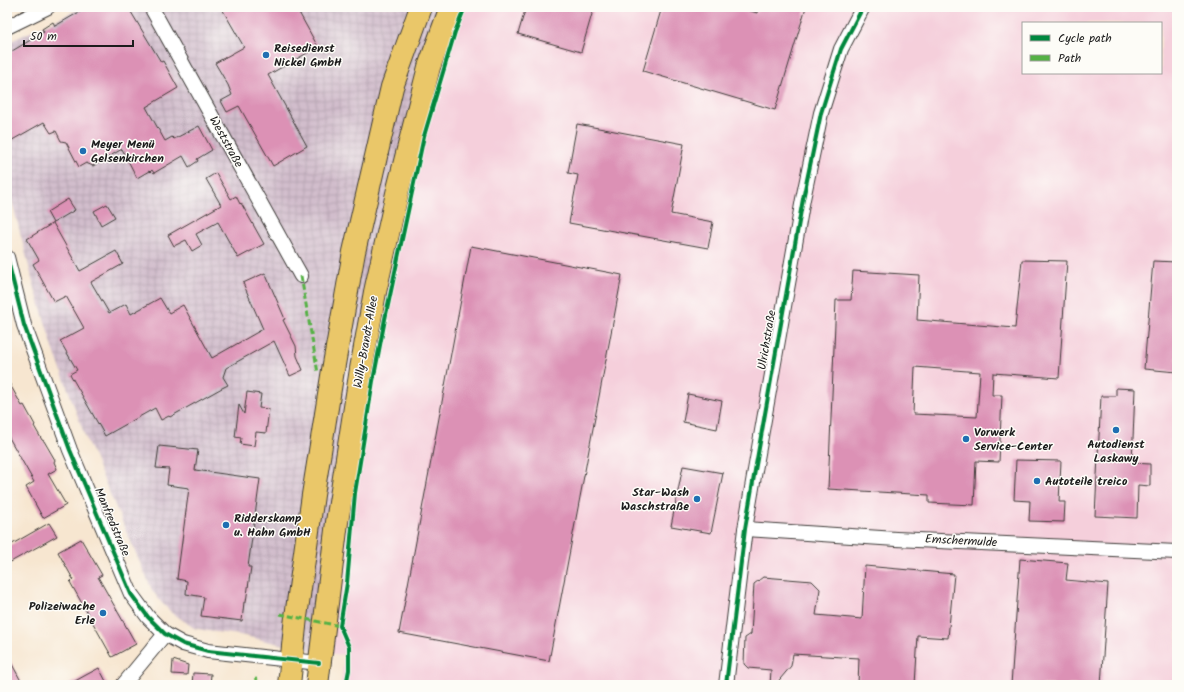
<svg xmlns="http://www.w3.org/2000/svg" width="1184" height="692" font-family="Kalam,sans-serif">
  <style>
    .built { fill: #f5cfdb; fill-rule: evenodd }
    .industrial { fill: url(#industrial-grid) }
    .building { fill: #dc91b5; fill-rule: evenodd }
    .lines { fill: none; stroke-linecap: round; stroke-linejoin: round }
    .minor-casing { stroke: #3d3a37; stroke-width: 16 }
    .primary-casing { stroke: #3d3a37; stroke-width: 24 }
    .minor { stroke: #fff; stroke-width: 14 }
    .primary { stroke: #eac769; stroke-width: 22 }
    .quiet { stroke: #55b145; stroke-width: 3; stroke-dasharray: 6 3; stroke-linecap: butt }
    .cycleway-casing { stroke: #fdfcf7; stroke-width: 6 }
    .cycleway { stroke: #00873e; stroke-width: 4 }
    .poi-dot { fill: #1f6fb2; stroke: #fdfcf7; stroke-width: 1.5 }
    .labels { text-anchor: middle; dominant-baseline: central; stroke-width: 3; stroke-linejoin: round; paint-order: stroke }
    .poi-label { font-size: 12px; font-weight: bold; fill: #1c1c1c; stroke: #fdfcf7; text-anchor: start }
    .street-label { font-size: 12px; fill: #1c1c1c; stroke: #fdfcf7 }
  </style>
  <defs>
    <pattern id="industrial-grid" width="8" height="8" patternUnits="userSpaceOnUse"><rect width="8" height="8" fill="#d1bdcc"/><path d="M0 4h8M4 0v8" fill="none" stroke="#b3a2af"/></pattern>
  </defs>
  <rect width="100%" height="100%" fill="#fdfcf7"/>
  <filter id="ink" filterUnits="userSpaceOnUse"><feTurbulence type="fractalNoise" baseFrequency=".025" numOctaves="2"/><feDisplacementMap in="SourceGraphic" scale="8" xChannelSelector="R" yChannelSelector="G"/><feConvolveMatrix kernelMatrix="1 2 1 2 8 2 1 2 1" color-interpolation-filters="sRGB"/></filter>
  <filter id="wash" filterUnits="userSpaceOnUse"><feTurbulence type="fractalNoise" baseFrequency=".012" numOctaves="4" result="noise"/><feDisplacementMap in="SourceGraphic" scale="16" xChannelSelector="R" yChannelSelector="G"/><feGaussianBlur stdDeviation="0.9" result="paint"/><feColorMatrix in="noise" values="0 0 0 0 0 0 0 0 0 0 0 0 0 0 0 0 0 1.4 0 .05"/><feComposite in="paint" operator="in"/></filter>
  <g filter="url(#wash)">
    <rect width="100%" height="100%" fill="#f7e6d0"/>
    <path class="built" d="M446,7H1177V685H341L344,655L316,652L364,325ZM1023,23H1161V73H1023Z"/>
    <polygon class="industrial" points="83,7 446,7 429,51 316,652 240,635 208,631 194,628 171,612 161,602 152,590 86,439 53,348 33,282 7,182 7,43"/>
    <g id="blocks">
      <g class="building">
        <polygon points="88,7 128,7 161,62 163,61 178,88 146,107 165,141 172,137 174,139 199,126 212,150 197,159 198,161 189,167 183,156 154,173 152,170 150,172 149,171 137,178 122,149 93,166 86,163 79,167 66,142 61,141 56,131 51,133 44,122 7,143 7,54 44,32 42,29 53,22 55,26"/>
        <polygon points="221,7 296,7 318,47 268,75 307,146 273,166 239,106 227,112 221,101 232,95 228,85 215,63 244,47"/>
        <polygon points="526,7 594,7 581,52 518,34"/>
        <polygon points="662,7 737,7 757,13 758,7 806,7 775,110 643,71"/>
        <polygon points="577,124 684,144 671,214 713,222 708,248 569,223 578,175 568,173"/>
        <polygon points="216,173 231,199 236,196 240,204 241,203 264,244 238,258 218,222 196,234 202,245 192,251 186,240 174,246 168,235 221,205 206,179"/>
        <polygon points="68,199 75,210 53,223 47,212"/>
        <polygon points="107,204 115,217 101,225 94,211"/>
        <polygon points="53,223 80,271 116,251 123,264 91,282 109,313 126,304 131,314 160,298 169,313 183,305 212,358 263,329 243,283 265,273 285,319 283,320 296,346 297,356 303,370 290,376 274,341 226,368 223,377 228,385 222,388 170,417 169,416 161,420 155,408 105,436 70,374 77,370 60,341 84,328 66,296 54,302 33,264 39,260 27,239"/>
        <polygon points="471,246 622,275 549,661 399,633"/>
        <path d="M1022,260L1067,261L1059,378L993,373L992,395H1002L999,462L976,461L974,505L929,503V495L828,489L836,300H851L853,271L919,275L917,320L1015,328ZM915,367L980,372L977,417L913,414Z"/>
        <polygon points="1153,261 1177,262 1177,372 1144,369"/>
        <polygon points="7,379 22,406 24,405 35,425 34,426 42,440 44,441 55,460 54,462 57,469 48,474 66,505 43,518 26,487 34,482 7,434"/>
        <polygon points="1116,388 1135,389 1132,463 1150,464 1150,486 1138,485 1137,518 1095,516 1101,396 1116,396"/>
        <polygon points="247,392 261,394 259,408 269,409 266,433 256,432 254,446 240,444 241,438 235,437 239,405 244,414"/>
        <polygon points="688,394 722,401 717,429 683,422"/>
        <polygon points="159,446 198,450 195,470 260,479 248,567 251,567 246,602 244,602 242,621 201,616 204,597 186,594 187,581 177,579 189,488 167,485 169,469 156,468"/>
        <polygon points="1016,460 1061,461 1059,502 1065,502 1064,522 1029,521 1030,501 1014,500"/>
        <polygon points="683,466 723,473 711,533 671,526"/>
        <polygon points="49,523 57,536 7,564 7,547"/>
        <polygon points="81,539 102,575 98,577 136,644 112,657 70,582 73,579 58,552"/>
        <polygon points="1020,559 1068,563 1066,580 1108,584 1101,685 1011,685"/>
        <polygon points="865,566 954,574 948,638 918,636 915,685 858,685 859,658 793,654 791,666 775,685 770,685 771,670 748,668 744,664 745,638 751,634 754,584 763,577 812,581 820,589 816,615 862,619"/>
        <polygon points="7,655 21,681 13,685 7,685"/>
        <polygon points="173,660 188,665 187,675 172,674"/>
        <polygon points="99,668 108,685 68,685 86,675"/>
        <polygon points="193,673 211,674 210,685 192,685"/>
      </g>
    </g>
  </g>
  <g filter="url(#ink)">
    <use href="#blocks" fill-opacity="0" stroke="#3d3a37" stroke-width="1"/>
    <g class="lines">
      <defs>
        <g id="minor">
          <polyline points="151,7 301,276"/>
          <polyline points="7,27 48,7"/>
          <polyline points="7,257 24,325 70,450 131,594 148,617 165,634 183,644 208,651 319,663"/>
          <polyline points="745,529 896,539 1177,552"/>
          <polyline points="123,685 165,634"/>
          <polyline points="726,685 745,529 754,476 803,199 821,113 841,49 863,7"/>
        </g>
        <g id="primary">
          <polyline points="289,685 296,617 313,495 333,370 354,252 392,87 421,7"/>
          <polyline points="317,685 337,522 361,369 375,292 398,189 429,67 451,7"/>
        </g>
      </defs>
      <use href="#minor" class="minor-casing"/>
      <use href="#primary" class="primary-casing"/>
      <use href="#minor" class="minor"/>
      <use href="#primary" class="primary"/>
      <g class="quiet">
        <polyline points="301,276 318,373"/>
        <polyline points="280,614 340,626"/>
        <polyline points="255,678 260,685"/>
      </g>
      <defs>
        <g id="cycleway">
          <polyline points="7,257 24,325 70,450 131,594 148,617 165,634 183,644 208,651 319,663"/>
          <polyline points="346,685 349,670 349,647 340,626 347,583 355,493 373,381 385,319 424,136 455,32 465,7"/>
          <polyline points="726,685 745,529 754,476 803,199 821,113 841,49 863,7"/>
        </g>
      </defs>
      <use href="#cycleway" class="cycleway-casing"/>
      <use href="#cycleway" class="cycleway"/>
    </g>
  </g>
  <g class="poi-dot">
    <circle cx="266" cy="55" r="4"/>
    <circle cx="83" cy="151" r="4"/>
    <circle cx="1116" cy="430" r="4"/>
    <circle cx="966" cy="439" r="4"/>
    <circle cx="1037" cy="481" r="4"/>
    <circle cx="697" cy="499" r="4"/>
    <circle cx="226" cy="525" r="4"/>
    <circle cx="103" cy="613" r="4"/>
  </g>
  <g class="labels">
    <g class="poi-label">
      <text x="274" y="48">Reisedienst<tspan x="274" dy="14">Nickel GmbH</tspan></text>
      <text x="91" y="144">Meyer Menü<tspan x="91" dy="14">Gelsenkirchen</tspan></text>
      <text x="974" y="432">Vorwerk<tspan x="974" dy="14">Service-Center</tspan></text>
      <text x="1116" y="444" text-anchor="middle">Autodienst<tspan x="1116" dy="14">Laskawy</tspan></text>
      <text x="1045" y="481">Autoteile treico</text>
      <text x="689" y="492" text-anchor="end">Star-Wash<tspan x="689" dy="14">Waschstraße</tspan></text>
      <text x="234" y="518">Ridderskamp<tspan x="234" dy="14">u. Hahn GmbH</tspan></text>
      <text x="95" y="606" text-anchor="end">Polizeiwache<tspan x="95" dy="14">Erle</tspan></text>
    </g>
    <g class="street-label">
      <text transform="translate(226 142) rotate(61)">Weststraße</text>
      <text transform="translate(767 340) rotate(-80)">Ulrichstraße</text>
      <text transform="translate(366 342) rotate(-80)">Willy-Brandt-Allee</text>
      <text transform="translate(112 522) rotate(67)">Manfredstraße</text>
      <text transform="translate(961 541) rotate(3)">Emschermulde</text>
    </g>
  </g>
  <rect width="1184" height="692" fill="none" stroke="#fdfcf7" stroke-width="24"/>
  <rect x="1022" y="22" width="140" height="52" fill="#fdfcf7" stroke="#a3a29f"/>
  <rect x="1030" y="35" width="20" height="6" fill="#00873e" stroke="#a3a29f"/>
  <text x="1058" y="42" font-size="12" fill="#1c1c1c">Cycle path</text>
  <rect x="1030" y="55" width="20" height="6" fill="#55b145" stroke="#a3a29f"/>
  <text x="1058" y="62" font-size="12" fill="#1c1c1c">Path</text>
  <path d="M24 40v6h109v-6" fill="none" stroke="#1c1c1c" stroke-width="2"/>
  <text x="30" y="40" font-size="12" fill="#1c1c1c" stroke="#fdfcf7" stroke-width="3" paint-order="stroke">50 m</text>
</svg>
